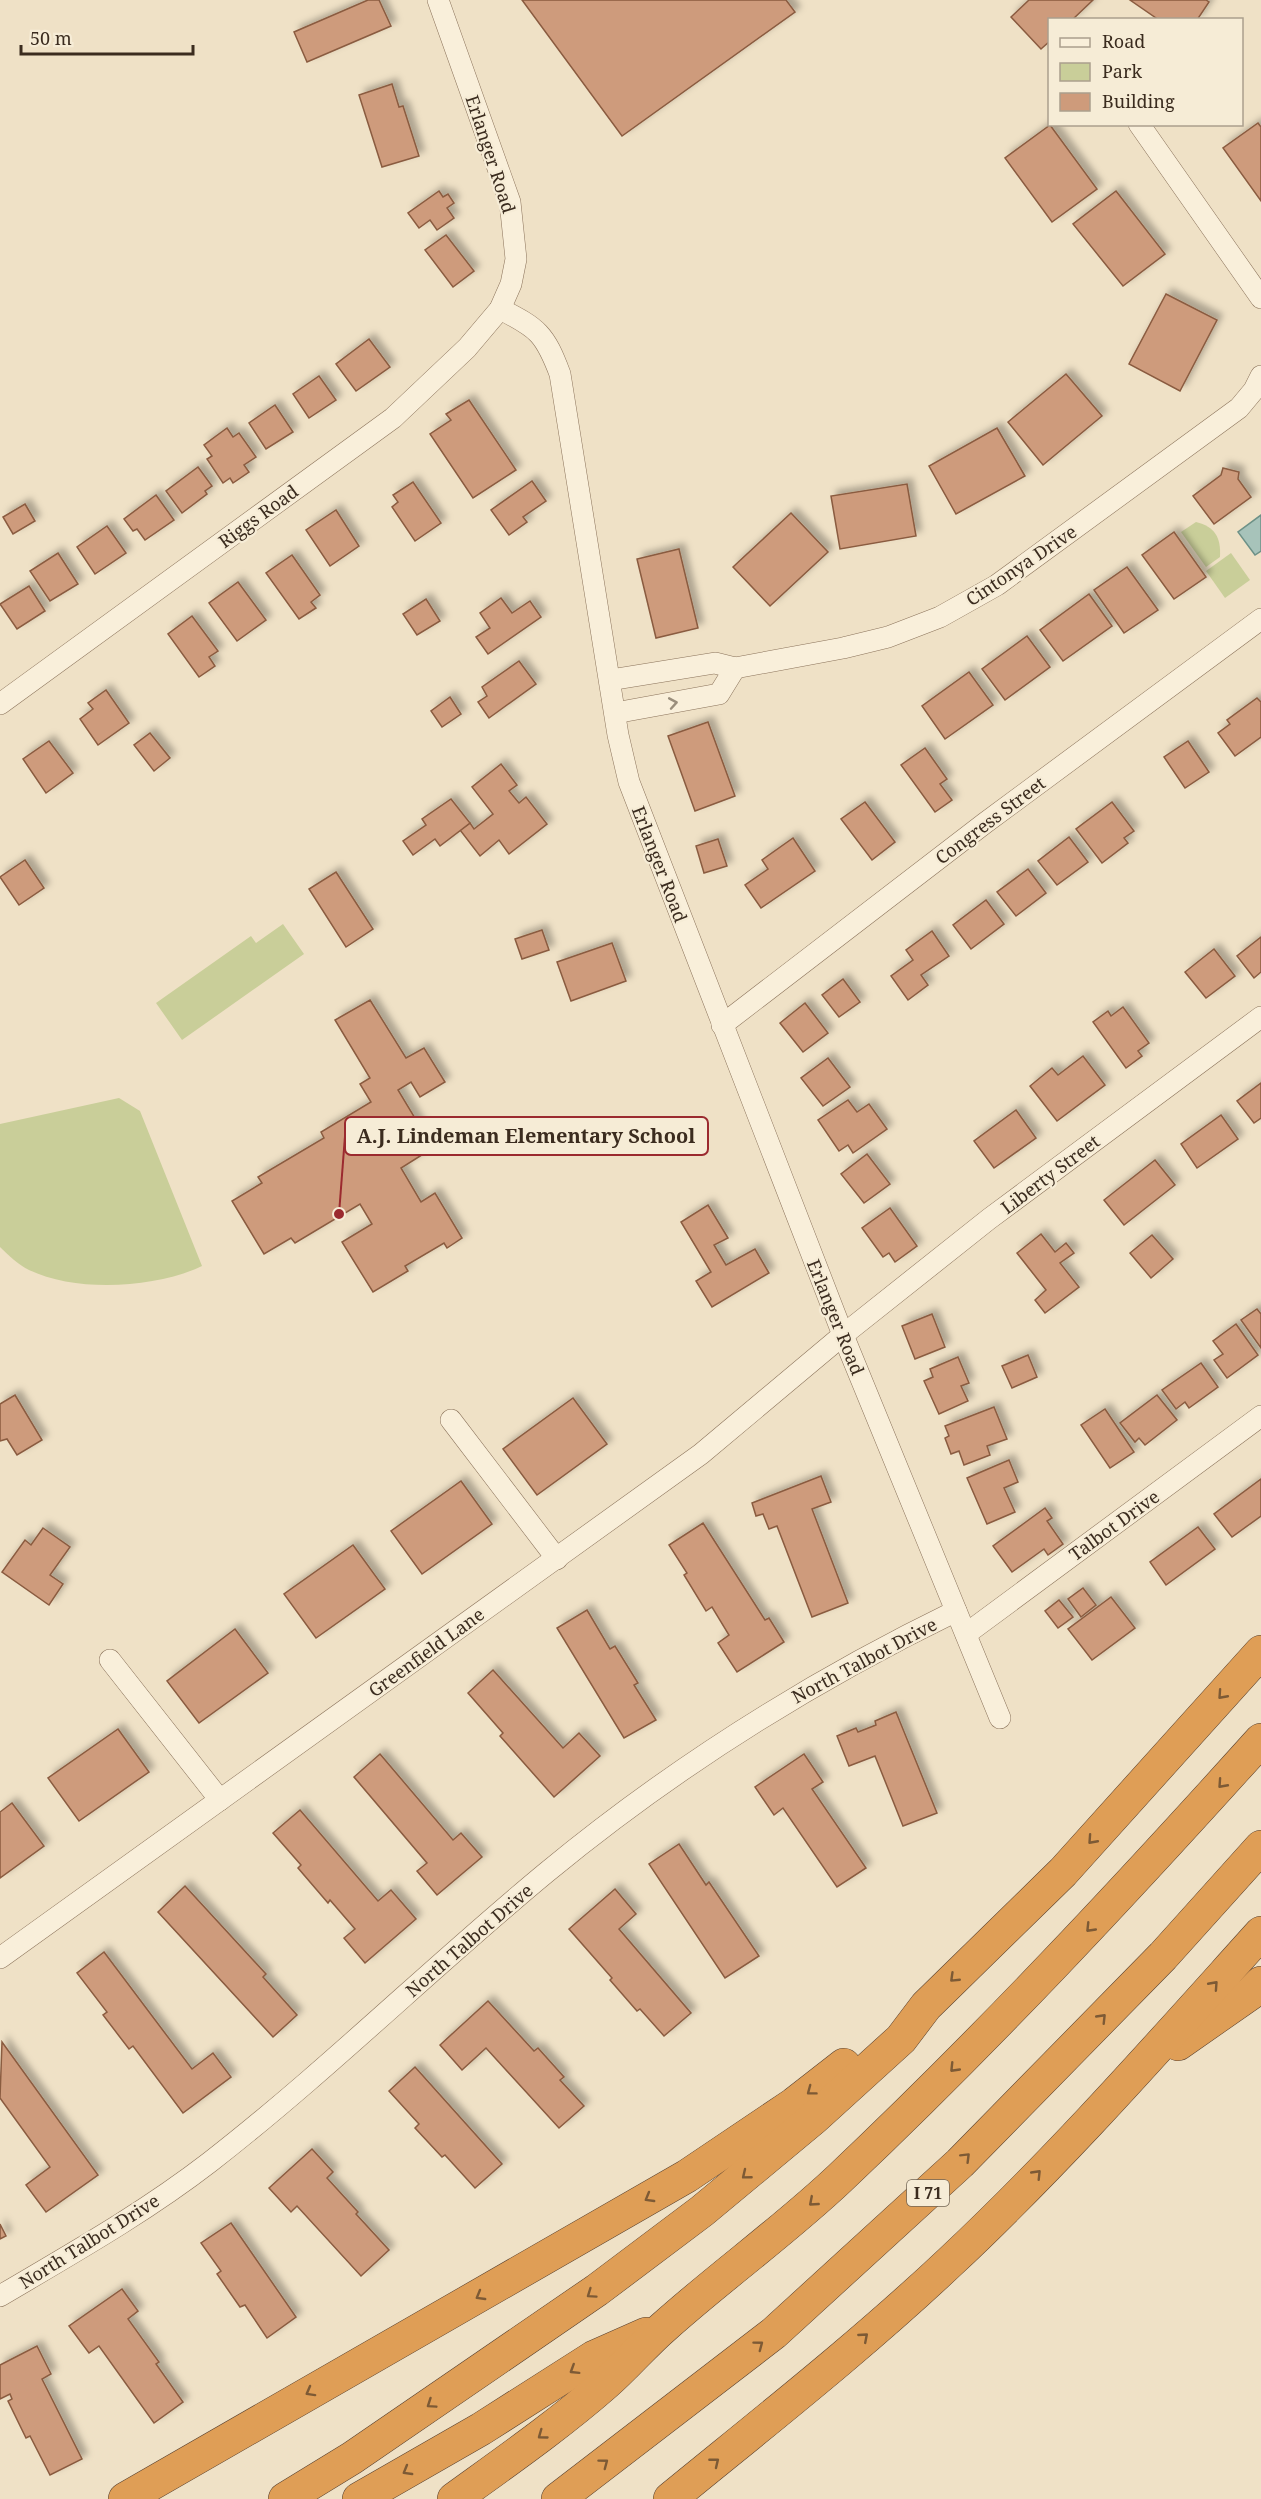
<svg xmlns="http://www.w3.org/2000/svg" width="1261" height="2499" font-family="'Noto Serif',serif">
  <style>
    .park { fill: #c9ce99 }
    .water { fill: #a7c3ba; stroke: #6d9187; stroke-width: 1.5 }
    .building { fill: #ce9b7b; stroke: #8a5b40; stroke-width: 1.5; filter: url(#shadow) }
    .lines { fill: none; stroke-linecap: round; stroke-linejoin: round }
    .street-casing { stroke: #8b735b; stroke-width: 22 }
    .highway-casing { stroke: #59412f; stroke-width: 34 }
    .street { stroke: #f9efda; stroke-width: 21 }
    .highway { stroke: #df9e56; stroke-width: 33 }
    .oneway { stroke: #9a8e7c }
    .oneway2 { stroke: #7d5a35 }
    .labels { text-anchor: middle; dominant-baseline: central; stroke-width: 4.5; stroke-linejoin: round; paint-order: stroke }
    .shield { fill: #f6ecd6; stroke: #736656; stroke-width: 1.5 }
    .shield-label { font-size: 16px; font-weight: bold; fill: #3b2c1f }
    .street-label { font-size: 18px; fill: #3b2c1f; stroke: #f6ecd6 }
    .leader { fill: none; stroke: #9b2a2f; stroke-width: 2 }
    .callout-dot { fill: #9b2a2f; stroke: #f6ecd6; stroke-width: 2 }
    .callout { fill: #f6ecd6; stroke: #9b2a2f; stroke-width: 2 }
    .callout-label { font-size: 20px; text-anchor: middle; font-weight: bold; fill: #3b2c1f }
  </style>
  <defs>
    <filter id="shadow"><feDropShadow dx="5.5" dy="-5.5" stdDeviation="3" flood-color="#0004"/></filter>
  </defs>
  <rect width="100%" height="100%" fill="#efe1c6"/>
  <g class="park">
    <path d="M1196,522C1215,527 1221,537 1220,557L1206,567L1181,532Z"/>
    <polygon points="1231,553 1250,580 1225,598 1206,571"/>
    <polygon points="283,924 304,954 182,1040 156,1003 251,936 256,943"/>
    <path d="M119,1098L140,1111L202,1266C156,1288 77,1293 29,1270C19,1265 8,1255 0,1247V1124Z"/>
  </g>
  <polygon class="water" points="1261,515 1261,551 1255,555 1238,532"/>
  <g class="building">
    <polygon points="368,0 379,0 391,26 307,62 294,32"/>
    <polygon points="522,0 786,0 795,12 622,136"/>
    <polygon points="1029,0 1093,0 1072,20 1050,20 1050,41 1041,49 1011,17"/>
    <polygon points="1130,0 1206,0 1209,2 1197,20 1159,20"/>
    <polygon points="392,84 399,107 403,106 419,156 382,167 359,95"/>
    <polygon points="1258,123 1261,127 1261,201 1223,148"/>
    <polygon points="1050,125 1097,189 1052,222 1005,158"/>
    <polygon points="439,191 443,197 448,194 454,203 447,208 454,218 437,230 430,220 419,228 408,213"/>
    <polygon points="1116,191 1165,254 1123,286 1073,224"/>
    <polygon points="446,235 474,271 453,287 425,250"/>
    <polygon points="1166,294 1217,320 1180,391 1129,364"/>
    <polygon points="369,339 390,367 356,391 336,364"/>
    <polygon points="1066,374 1102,416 1043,465 1008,422"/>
    <polygon points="319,376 336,400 309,418 293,394"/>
    <polygon points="469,400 516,470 473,498 430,434 451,420 446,414"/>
    <polygon points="275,405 293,432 266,449 249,423"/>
    <polygon points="227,428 233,437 239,433 256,457 244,465 249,472 233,483 230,478 223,483 207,459 212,456 204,445"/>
    <polygon points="997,428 1025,476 956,514 929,466"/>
    <polygon points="198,467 212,486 205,491 207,494 182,513 166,491"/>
    <polygon points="1223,468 1239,472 1238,479 1251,497 1214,524 1193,496 1221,475"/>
    <polygon points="532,481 546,501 523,517 527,522 509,535 491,510"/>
    <polygon points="413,482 441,523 415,541 392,507 398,502 393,495"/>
    <polygon points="907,484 916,536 840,549 831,496"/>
    <polygon points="156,495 174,520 145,540 137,529 133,531 124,519"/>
    <polygon points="25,504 35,521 13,534 3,517"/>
    <polygon points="336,510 359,546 330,566 306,530"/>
    <polygon points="791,513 828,552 770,606 733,567"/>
    <polygon points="107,526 126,553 95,574 77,547"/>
    <polygon points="1174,532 1206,577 1174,599 1142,555"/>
    <polygon points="679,549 698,628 656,638 637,559"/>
    <polygon points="58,553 78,584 50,601 30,571"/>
    <polygon points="292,555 320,595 311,602 316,608 299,619 266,573"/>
    <polygon points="1127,567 1158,610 1124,633 1094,590"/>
    <polygon points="238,582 266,620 237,641 209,603"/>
    <polygon points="29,586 45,611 17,629 0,604"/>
    <polygon points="1089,594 1112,626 1063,661 1040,630"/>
    <polygon points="501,598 512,613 530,601 541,617 488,654 476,637 490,628 480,613"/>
    <polygon points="426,599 440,621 417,635 403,614"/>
    <polygon points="192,616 218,651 209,657 215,666 199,677 168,634"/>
    <polygon points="1027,636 1050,667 1005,700 982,669"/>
    <polygon points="519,661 536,684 489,718 478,702 487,696 482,687"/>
    <polygon points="969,672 993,705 945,739 922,706"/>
    <polygon points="106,690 129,723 98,745 80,719 93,709 88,703"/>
    <polygon points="450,697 461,714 442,727 431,711"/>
    <polygon points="1257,698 1261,702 1261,737 1235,756 1218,733 1230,724 1227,720"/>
    <polygon points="708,722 735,796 695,811 668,736"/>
    <polygon points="150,733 170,758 154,771 134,745"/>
    <polygon points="49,741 73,773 46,793 23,759"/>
    <polygon points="1188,741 1209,772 1185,788 1164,757"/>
    <polygon points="925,748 947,779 940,784 952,800 935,812 901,765"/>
    <polygon points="501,764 517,785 509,791 519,803 526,797 547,824 509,854 499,840 480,856 460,830 470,823 474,829 493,814 472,787"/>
    <polygon points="451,799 470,823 440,846 435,839 413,855 403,841 426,825 422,819"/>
    <polygon points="865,802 895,842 872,860 841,819"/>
    <polygon points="1112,802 1134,831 1124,838 1128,843 1102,863 1076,829"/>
    <polygon points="1069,837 1088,862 1057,885 1038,861"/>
    <polygon points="793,838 815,871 761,908 745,885 768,869 762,860"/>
    <polygon points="718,839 727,866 704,873 696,846"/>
    <polygon points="25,860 44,888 19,905 0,877"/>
    <polygon points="1028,869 1046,893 1016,916 997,892"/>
    <polygon points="336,872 373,929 346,947 309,889"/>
    <polygon points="986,900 1004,924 971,949 953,925"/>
    <polygon points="542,930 549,950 522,959 515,939"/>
    <polygon points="932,931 949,956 921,975 928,985 908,1000 891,976 913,960 906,950"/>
    <polygon points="1261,937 1261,972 1254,978 1237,956"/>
    <polygon points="612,943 626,981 571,1001 557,962"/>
    <polygon points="1214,949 1235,976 1206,998 1185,972"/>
    <polygon points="843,979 860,1002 839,1017 822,995"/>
    <polygon points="370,1000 406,1058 424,1048 445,1082 420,1097 411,1082 398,1090 433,1148 401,1168 421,1202 435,1193 462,1238 447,1248 444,1243 405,1266 408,1271 373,1292 342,1242 372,1224 360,1204 295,1243 291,1238 264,1254 232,1201 262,1183 258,1177 324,1138 321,1132 371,1102 360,1084 370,1078 335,1020"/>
    <polygon points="805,1003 828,1033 803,1052 780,1023"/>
    <polygon points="1123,1007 1149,1043 1138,1051 1142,1056 1126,1068 1093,1022 1108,1011 1111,1016"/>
    <polygon points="1083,1056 1105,1085 1057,1121 1030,1086 1052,1068 1058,1075"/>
    <polygon points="828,1058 850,1087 823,1106 801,1078"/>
    <polygon points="1261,1083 1261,1118 1254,1123 1237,1101"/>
    <polygon points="848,1100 857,1112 869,1104 887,1129 853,1153 848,1145 839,1151 818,1120"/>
    <polygon points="1016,1110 1036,1138 994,1168 974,1141"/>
    <polygon points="1221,1115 1238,1139 1197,1168 1181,1144"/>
    <polygon points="867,1154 890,1184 864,1203 841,1174"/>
    <polygon points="1155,1160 1175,1185 1124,1225 1104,1200"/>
    <polygon points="708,1205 728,1238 714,1245 726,1265 755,1249 769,1273 712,1307 696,1281 711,1272 681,1222"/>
    <polygon points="890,1208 917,1246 895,1262 889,1253 883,1257 862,1228"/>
    <polygon points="1041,1234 1055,1252 1066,1243 1074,1253 1060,1263 1079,1287 1045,1313 1035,1300 1046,1290 1017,1253"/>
    <polygon points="1152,1235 1173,1259 1151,1278 1130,1253"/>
    <polygon points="1257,1309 1261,1314 1261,1348 1241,1320"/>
    <polygon points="932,1314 945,1347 915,1359 902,1326"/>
    <polygon points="1236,1324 1258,1355 1227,1378 1214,1360 1223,1354 1213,1341"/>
    <polygon points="1028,1355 1037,1377 1012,1388 1002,1366"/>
    <polygon points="958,1357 969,1383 961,1386 968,1401 939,1414 924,1381 933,1377 930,1369"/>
    <polygon points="1201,1363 1218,1387 1189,1408 1185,1402 1176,1409 1162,1390"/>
    <polygon points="15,1395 42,1440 17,1455 7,1439 0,1441 0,1404"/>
    <polygon points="1157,1395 1177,1420 1145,1445 1139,1438 1135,1442 1120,1423"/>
    <polygon points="573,1398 607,1444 537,1495 503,1449"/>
    <polygon points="994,1407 1007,1439 987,1446 990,1455 964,1465 959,1451 951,1454 945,1438 949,1436 945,1426"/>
    <polygon points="1105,1409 1134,1452 1110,1468 1081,1425"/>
    <polygon points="1009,1460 1018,1482 1004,1488 1015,1512 987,1524 967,1478"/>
    <polygon points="821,1476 831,1502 812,1509 848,1603 812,1617 777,1526 769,1529 763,1514 756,1516 752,1503"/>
    <polygon points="1261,1479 1261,1516 1232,1537 1214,1514"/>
    <polygon points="461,1481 492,1524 422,1574 391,1531"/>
    <polygon points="1045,1508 1052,1518 1047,1521 1063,1544 1048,1555 1044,1549 1012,1572 993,1546"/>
    <polygon points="703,1523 765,1620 769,1618 784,1642 737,1672 718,1643 729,1635 712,1607 706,1611 684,1575 687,1573 669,1545"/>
    <polygon points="1198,1527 1215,1549 1166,1585 1150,1562"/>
    <polygon points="43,1528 70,1547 50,1575 63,1584 49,1605 2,1572 25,1540 31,1545"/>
    <polygon points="353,1545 385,1589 316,1638 284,1594"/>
    <polygon points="1083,1588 1096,1605 1081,1617 1068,1599"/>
    <polygon points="1111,1597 1135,1628 1092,1660 1068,1629"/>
    <polygon points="1059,1600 1073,1617 1058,1628 1045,1611"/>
    <polygon points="587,1610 610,1649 615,1646 638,1683 634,1685 656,1720 624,1738 557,1628"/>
    <polygon points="235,1629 268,1673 199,1723 167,1681"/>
    <polygon points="493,1670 563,1748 579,1733 600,1756 554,1797 500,1736 503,1733 468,1693"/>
    <polygon points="896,1712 937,1813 903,1826 875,1756 849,1766 837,1736 856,1728 858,1732 876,1725 875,1721"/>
    <polygon points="118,1729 149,1772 79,1821 48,1778"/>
    <polygon points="380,1754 453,1840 461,1833 482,1857 437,1895 417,1871 427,1863 354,1777"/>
    <polygon points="804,1754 823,1782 812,1789 866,1868 837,1887 783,1808 774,1815 755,1787"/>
    <polygon points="12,1803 44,1846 0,1878 0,1812"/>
    <polygon points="300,1810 378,1901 391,1890 416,1919 365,1963 344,1938 355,1929 330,1900 328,1903 298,1868 301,1865 273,1833"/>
    <polygon points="679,1844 706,1885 709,1882 759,1956 725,1978 649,1864"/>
    <polygon points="185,1886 266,1974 263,1977 297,2015 273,2037 158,1912"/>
    <polygon points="615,1889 636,1914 619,1929 691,2013 664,2036 640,2009 637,2011 610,1980 612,1978 569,1929"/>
    <polygon points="104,1952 192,2069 213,2053 231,2077 183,2113 133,2046 129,2049 103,2015 107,2012 77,1973"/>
    <polygon points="488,2001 534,2051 538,2048 564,2077 560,2080 584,2106 559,2128 486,2048 462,2070 440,2045"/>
    <polygon points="2,2042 98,2175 46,2212 26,2185 50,2167 0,2098"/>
    <polygon points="415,2067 502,2164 475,2188 445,2155 442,2157 415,2128 419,2124 389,2091"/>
    <polygon points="312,2149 333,2172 327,2178 358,2212 356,2214 389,2250 361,2276 297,2206 291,2212 269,2188"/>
    <polygon points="231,2223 296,2317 267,2338 245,2305 240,2307 217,2274 221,2271 201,2243"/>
    <polygon points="0,2224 6,2236 0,2239"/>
    <polygon points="122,2289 138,2311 128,2319 159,2362 156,2364 183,2402 154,2423 99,2346 89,2353 69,2326"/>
    <polygon points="37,2346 51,2374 42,2379 82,2459 50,2475 30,2436 26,2438 8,2401 12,2399 10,2394 0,2399 0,2365"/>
  </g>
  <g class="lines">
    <defs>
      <g id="street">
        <polyline points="1139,124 1261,298"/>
        <path d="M500,309C538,328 545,334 560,374L618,735L629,782L843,1335L1000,1718"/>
        <polyline points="610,680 715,663 735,668 843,648 888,637 940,617 997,585 1239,408 1254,390 1261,376"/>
        <polyline points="0,704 393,418 467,348 500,309 511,284 516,259 510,202 438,0"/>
        <polyline points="615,713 719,694 735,668"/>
        <polyline points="722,1025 985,823 1261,619"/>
        <polyline points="451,1420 557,1559"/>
        <polyline points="966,1634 1261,1416"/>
        <polyline points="110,1660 220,1800"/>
        <polyline points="0,1958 701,1454 843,1335 989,1219 1261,1017"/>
        <path d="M0,2296C71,2254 144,2213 210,2162C327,2071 433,1966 547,1872C673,1768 810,1682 956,1611"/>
      </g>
      <g id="highway">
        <polyline points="1178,2044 1251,1993 1261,1983"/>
        <polyline points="125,2499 687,2176 794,2104 844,2065"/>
        <polyline points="285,2499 352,2458 597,2290 702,2211 814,2118 901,2039 926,2006 1063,1872 1261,1652"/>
        <polyline points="359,2499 481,2429 594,2357 646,2334"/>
        <path d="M454,2499C505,2462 557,2426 605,2384C626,2366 644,2344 665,2326C722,2275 784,2231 840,2178C987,2039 1125,1891 1261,1740"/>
        <polyline points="558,2499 774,2333 960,2163 1163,1956 1261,1847"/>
        <path d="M670,2499C764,2422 861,2346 950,2262C1060,2159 1160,2045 1261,1933"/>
      </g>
    </defs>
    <use href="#street" class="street-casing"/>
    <use href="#highway" class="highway-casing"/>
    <use href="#street" class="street"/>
    <use href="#highway" class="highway"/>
  </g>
  <defs><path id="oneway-chevron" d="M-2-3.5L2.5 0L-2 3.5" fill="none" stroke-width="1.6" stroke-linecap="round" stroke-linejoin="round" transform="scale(1.5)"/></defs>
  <use class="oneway" href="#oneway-chevron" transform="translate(673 703) rotate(-10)"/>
  <g class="oneway2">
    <use href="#oneway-chevron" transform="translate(1222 1695) rotate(132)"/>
    <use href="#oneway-chevron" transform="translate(1222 1784) rotate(132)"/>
    <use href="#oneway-chevron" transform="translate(1092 1840) rotate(132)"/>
    <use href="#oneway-chevron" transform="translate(1090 1928) rotate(134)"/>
    <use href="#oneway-chevron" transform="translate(954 1978) rotate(136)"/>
    <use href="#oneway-chevron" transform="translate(1214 1985) rotate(-48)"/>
    <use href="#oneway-chevron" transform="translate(1102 2018) rotate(-46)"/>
    <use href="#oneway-chevron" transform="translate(954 2068) rotate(134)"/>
    <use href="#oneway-chevron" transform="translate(811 2091) rotate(143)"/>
    <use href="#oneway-chevron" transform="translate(966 2157) rotate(-45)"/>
    <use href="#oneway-chevron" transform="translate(1037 2174) rotate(-46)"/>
    <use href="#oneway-chevron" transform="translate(746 2175) rotate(141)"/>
    <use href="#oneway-chevron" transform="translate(649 2198) rotate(150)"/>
    <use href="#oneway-chevron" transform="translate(813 2202) rotate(139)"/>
    <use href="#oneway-chevron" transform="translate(591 2294) rotate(145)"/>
    <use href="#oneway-chevron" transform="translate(480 2296) rotate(150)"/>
    <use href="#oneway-chevron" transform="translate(864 2337) rotate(-41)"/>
    <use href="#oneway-chevron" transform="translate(759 2345) rotate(-37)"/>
    <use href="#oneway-chevron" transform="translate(574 2370) rotate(148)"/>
    <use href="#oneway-chevron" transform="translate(310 2392) rotate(151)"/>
    <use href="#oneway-chevron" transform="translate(431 2404) rotate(146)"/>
    <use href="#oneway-chevron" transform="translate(542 2435) rotate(144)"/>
    <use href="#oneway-chevron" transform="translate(715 2462) rotate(-39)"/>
    <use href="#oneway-chevron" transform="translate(604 2463) rotate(-37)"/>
    <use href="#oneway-chevron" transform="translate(407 2471) rotate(150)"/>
  </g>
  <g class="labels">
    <rect class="shield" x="907" y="2180" width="42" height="26" rx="4.5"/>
    <g class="shield-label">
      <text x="928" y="2193">I 71</text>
    </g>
    <g class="street-label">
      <text transform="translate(491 154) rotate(72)">Erlanger Road</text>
      <text transform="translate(258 516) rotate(-36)">Riggs Road</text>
      <text transform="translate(1021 565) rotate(-34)">Cintonya Drive</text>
      <text transform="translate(990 820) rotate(-37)">Congress Street</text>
      <text transform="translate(660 864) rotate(69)">Erlanger Road</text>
      <text transform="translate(1050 1174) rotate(-37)">Liberty Street</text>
      <text transform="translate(836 1317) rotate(68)">Erlanger Road</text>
      <text transform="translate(1114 1525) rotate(-36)">Talbot Drive</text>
      <text transform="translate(426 1652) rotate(-36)">Greenfield Lane</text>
      <text transform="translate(864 1660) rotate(-28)">North Talbot Drive</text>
      <text transform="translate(469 1940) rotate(-41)">North Talbot Drive</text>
      <text transform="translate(89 2241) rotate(-32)">North Talbot Drive</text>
    </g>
  </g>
  <path class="leader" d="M339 1214L345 1136"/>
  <circle class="callout-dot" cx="339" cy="1214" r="6"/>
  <rect class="callout" x="345" y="1117" width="363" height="38" rx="6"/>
  <g class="callout-label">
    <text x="526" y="1143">A.J. Lindeman Elementary School</text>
  </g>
  <rect x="1048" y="18" width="195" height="108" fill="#f6ecd6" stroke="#ab9f8d" stroke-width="1.5"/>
  <rect x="1060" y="38" width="30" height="9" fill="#f9efda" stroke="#ab9f8d" stroke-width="1.5"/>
  <text x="1102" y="48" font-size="18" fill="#3b2c1f">Road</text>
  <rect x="1060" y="63" width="30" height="18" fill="#c9ce99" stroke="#ab9f8d" stroke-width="1.5"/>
  <text x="1102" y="78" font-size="18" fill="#3b2c1f">Park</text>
  <rect x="1060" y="93" width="30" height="18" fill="#ce9b7b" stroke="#ab9f8d" stroke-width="1.5"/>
  <text x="1102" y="108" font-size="18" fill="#3b2c1f">Building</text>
  <path d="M21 45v9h172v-9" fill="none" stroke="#3b2c1f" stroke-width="3"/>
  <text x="30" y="45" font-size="18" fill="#3b2c1f" stroke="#f6ecd6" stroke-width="4.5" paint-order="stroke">50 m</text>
</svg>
